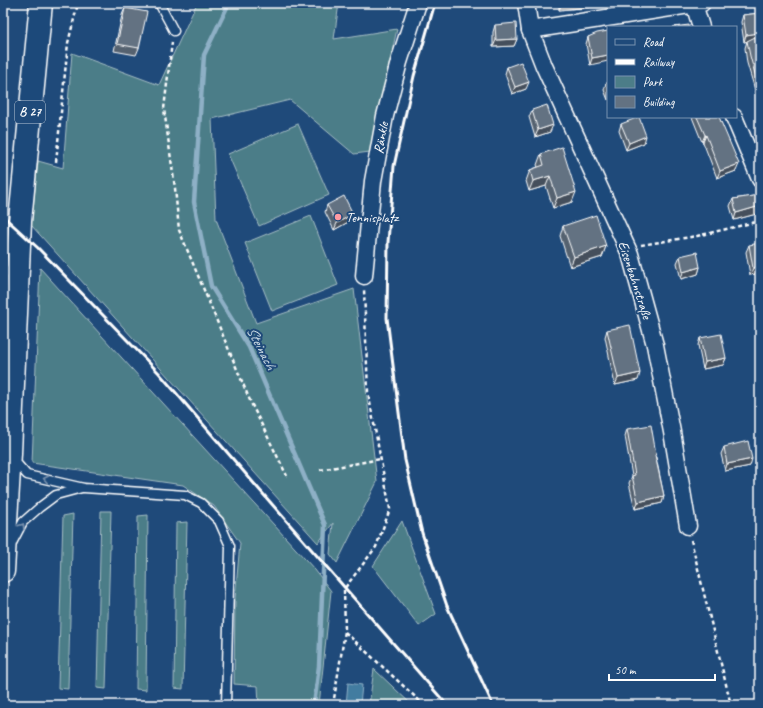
<svg xmlns="http://www.w3.org/2000/svg" width="763" height="708" font-family="Caveat,sans-serif">
  <style>
    .green { fill: #4c7d88; stroke: #a6bec4 }
    .water { fill: #437ba0; stroke: #8eb0c6 }
    .lines { fill: none; stroke-linecap: round; stroke-linejoin: round }
    .stream { stroke: #8eb0c6; stroke-width: 4.5 }
    .lane-casing { stroke: #fff; stroke-width: 11 }
    .street-casing { stroke: #fff; stroke-width: 19 }
    .primary-casing { stroke: #fff; stroke-width: 25 }
    .path { stroke: #fff; stroke-width: 2.5; stroke-dasharray: 4 3; stroke-linecap: butt }
    .lane { stroke: #1f4a7a; stroke-width: 8 }
    .street { stroke: #1f4a7a; stroke-width: 16 }
    .primary { stroke: #1f4a7a; stroke-width: 22 }
    .rail { stroke: #fff; stroke-width: 3 }
    .wall { fill: #556270; stroke: #fff }
    .shaded-wall { fill: #45505b; stroke: #fff }
    .building { fill: #637282; stroke: #fff }
    .oneway { stroke: #7992af }
    .poi-dot { fill: #ff9aa2; stroke: #1f4a7a; stroke-width: 1.5 }
    .labels { text-anchor: middle; dominant-baseline: central; stroke-width: 4; stroke-linejoin: round; paint-order: stroke }
    .shield { fill: #1f4a7a; stroke: #bcc9d7; stroke-width: 1 }
    .shield-label { font-size: 13px; font-weight: bold; fill: #fff }
    .street-label { font-size: 14px; fill: #fff; stroke: #1f4a7a }
    .poi-label { font-size: 14px; fill: #fff; stroke: #1f4a7a; text-anchor: start }
    .water-label { font-size: 15px; font-style: italic; fill: #d0dee7; stroke: #1f4a7a }
  </style>
  <rect width="100%" height="100%" fill="#1f4a7a"/>
  <filter id="ink" filterUnits="userSpaceOnUse"><feTurbulence type="fractalNoise" baseFrequency=".025" numOctaves="2"/><feDisplacementMap in="SourceGraphic" scale="8" xChannelSelector="R" yChannelSelector="G"/><feConvolveMatrix kernelMatrix="1 2 1 2 8 2 1 2 1" color-interpolation-filters="sRGB"/></filter>
  <g filter="url(#ink)">
    <g class="green">
      <polygon points="197,3 339,3 334,39 397,29 370,152 354,154 290,100 212,119 216,219 256,323 354,289 377,482 337,563 330,554 333,523 318,543 31,225 38,161 63,168 72,53 159,85"/>
      <polygon points="298,124 329,195 259,226 228,154"/>
      <polygon points="311,216 338,285 272,311 245,243"/>
      <polygon points="40,268 315,570 331,591 319,705 259,705 258,686 234,684 235,599 240,543 214,506 183,485 32,463"/>
      <polygon points="101,511 111,511 106,689 97,688"/>
      <polygon points="73,514 68,689 58,688 63,516"/>
      <polygon points="148,515 146,689 146,690 136,689 138,516"/>
      <polygon points="402,521 436,614 419,626 373,566"/>
      <polygon points="187,522 183,689 174,688 176,523"/>
      <polygon points="374,669 412,705 369,705"/>
    </g>
    <polygon class="water" points="348,683 362,685 360,705 346,705"/>
    <g class="lines">
      <polyline class="stream" points="229,3 204,55 194,202 211,286 249,347 325,525 319,666 314,705"/>
      <defs>
        <g id="lane">
          <polyline points="157,3 160,5 174,31"/>
          <polyline points="3,273 15,266"/>
          <polyline points="14,460 27,475 84,488 185,495 201,503 219,521 230,546 226,705"/>
          <polyline points="11,545 23,522 40,507 56,495 82,488"/>
        </g>
        <g id="street">
          <polyline points="526,3 530,30 544,66 630,254 655,345 672,432 688,526"/>
          <polyline points="694,4 701,27"/>
          <polyline points="530,30 702,3"/>
          <polyline points="734,117 760,179"/>
          <polyline points="364,276 373,181 385,116 399,62 418,3"/>
        </g>
        <polyline id="primary" points="3,571 10,453 20,221 41,3"/>
      </defs>
      <use href="#lane" class="lane-casing"/>
      <use href="#street" class="street-casing"/>
      <use href="#primary" class="primary-casing"/>
      <g class="path">
        <polyline points="172,42 164,109 175,188 179,230 251,403 287,476"/>
        <polyline points="56,162 68,43 78,3"/>
        <polyline points="641,245 697,236 760,221"/>
        <polyline points="320,470 381,459"/>
        <polyline points="691,540 731,705"/>
        <polyline points="345,632 424,705"/>
        <polyline points="333,705 345,631 344,589 376,547 390,509 368,392 364,289"/>
      </g>
      <use href="#lane" class="lane"/>
      <use href="#street" class="street"/>
      <use href="#primary" class="primary"/>
      <g class="rail">
        <polyline points="435,3 414,76 394,166 388,242 387,318 405,460 422,533 447,606 493,705"/>
        <polyline points="3,216 38,248 159,373 257,487 447,705"/>
      </g>
    </g>
    <g class="wall">
      <polygon points="559,3 591,3 590,7 559,10"/>
      <polygon points="125,8 139,48 136,55 114,51 122,15"/>
      <polygon points="760,13 760,100 758,100 747,63 745,48 747,41 744,42 741,22 743,15"/>
      <polygon points="495,25 517,39 514,46 493,47 493,32"/>
      <polygon points="608,31 590,65 586,44 588,37"/>
      <polygon points="507,67 526,89 512,94 505,74"/>
      <polygon points="606,83 608,83 608,100 604,90"/>
      <polygon points="532,110 550,132 535,137 529,117"/>
      <polygon points="692,117 719,117 736,171 717,178 703,142 702,142"/>
      <polygon points="621,124 644,143 626,150 619,131"/>
      <polygon points="541,154 572,202 553,208 546,186 529,191 526,181 530,170 538,167 537,165"/>
      <polygon points="760,195 760,213 734,220 730,206 733,199"/>
      <polygon points="327,205 353,214 350,221 334,230 325,212"/>
      <polygon points="563,226 606,246 602,257 570,267 560,236"/>
      <polygon points="749,245 760,273 750,275 746,252"/>
      <polygon points="680,256 700,267 698,274 681,279 677,263"/>
      <polygon points="607,330 638,380 615,385 605,337"/>
      <polygon points="700,338 726,358 723,365 703,369 698,345"/>
      <polygon points="627,429 656,457 664,496 662,503 635,509 629,483 632,476 625,436"/>
      <polygon points="724,447 750,466 725,471 721,454"/>
    </g>
    <g class="shaded-wall">
      <polygon points="562,3 591,3 590,7 559,10"/>
      <polygon points="758,33 756,40 744,42 746,35"/>
      <polygon points="517,39 514,46 493,47 496,40"/>
      <polygon points="608,55 608,61 590,65 592,58"/>
      <polygon points="529,82 526,89 512,94 515,87"/>
      <polygon points="760,94 760,100 758,100"/>
      <polygon points="553,125 550,132 535,137 538,130"/>
      <polygon points="705,135 706,135 703,142 702,142"/>
      <polygon points="646,136 644,143 626,150 629,143"/>
      <polygon points="739,164 736,171 717,178 720,171"/>
      <polygon points="550,176 546,186 529,191 533,181"/>
      <polygon points="576,192 572,202 553,208 557,198"/>
      <polygon points="760,206 760,213 734,220 736,213"/>
      <polygon points="353,214 350,221 334,230 337,223"/>
      <polygon points="606,246 602,257 570,267 574,257"/>
      <polygon points="700,267 698,274 681,279 683,272"/>
      <polygon points="760,267 760,273 750,275 753,268"/>
      <polygon points="726,358 723,365 703,369 705,362"/>
      <polygon points="640,373 638,380 615,385 618,378"/>
      <polygon points="752,459 750,466 725,471 727,464"/>
      <polygon points="664,496 662,503 635,509 638,502"/>
    </g>
    <g class="building">
      <polygon points="125,8 147,12 139,48 117,44"/>
      <polygon points="760,13 760,92 750,56 747,41 759,35 758,33 746,35 743,15"/>
      <polygon points="516,23 517,39 496,40 495,25"/>
      <polygon points="689,25 689,27 673,27"/>
      <polygon points="608,31 608,55 592,58 588,37 597,33"/>
      <polygon points="521,62 529,82 515,87 507,67"/>
      <polygon points="547,105 553,125 538,130 532,110"/>
      <polygon points="639,117 646,136 629,143 621,124"/>
      <polygon points="697,117 719,117 739,164 720,171 706,135 705,135"/>
      <polygon points="562,147 576,192 557,198 550,176 533,181 530,170 544,165 541,154"/>
      <polygon points="760,195 760,206 736,213 733,199"/>
      <polygon points="344,196 353,214 337,223 327,205"/>
      <polygon points="596,215 606,246 574,257 563,226"/>
      <polygon points="760,243 760,267 753,268 749,245"/>
      <polygon points="697,252 700,267 683,272 680,256"/>
      <polygon points="630,325 640,373 618,378 607,330"/>
      <polygon points="721,334 726,358 705,362 700,338"/>
      <polygon points="651,425 656,454 655,455 664,496 638,502 632,476 635,475 627,429"/>
      <polygon points="748,441 752,459 727,464 724,447"/>
    </g>
    <defs><path id="oneway-chevron" d="M-2-3.5L2.5 0L-2 3.5" fill="none" stroke-width="1.6" stroke-linecap="round" stroke-linejoin="round"/></defs>
    <g class="oneway">
      <use href="#oneway-chevron" transform="translate(46 479) rotate(-168)"/>
      <use href="#oneway-chevron" transform="translate(22 526) rotate(-57)"/>
    </g>
  </g>
  <circle class="poi-dot" cx="338" cy="217" r="4"/>
  <g class="labels">
    <rect class="shield" x="15" y="101" width="30" height="22" rx="3"/>
    <g class="shield-label">
      <text x="30" y="112">B 27</text>
    </g>
    <g class="street-label">
      <text transform="translate(381 138) rotate(-80)">Ränkle</text>
      <text transform="translate(635 280) rotate(72)">Eisenbahnstraße</text>
    </g>
    <g class="poi-label">
      <text x="346" y="217">Tennisplatz</text>
    </g>
    <g class="water-label">
      <text transform="translate(261 348) rotate(63)">Steinach</text>
    </g>
  </g>
  <rect width="763" height="708" fill="none" stroke="#1f4a7a" stroke-width="16"/>
  <rect x="8" y="8" width="747" height="692" fill="none" stroke="#fff" stroke-width="1.5" filter="url(#ink)"/>
  <rect x="607" y="26" width="130" height="92" fill="#1f4a7a" stroke="#7992af"/>
  <rect x="615" y="39" width="20" height="6" fill="#1f4a7a" stroke="#7992af"/>
  <text x="643" y="46" font-size="12" fill="#ffffff">Road</text>
  <rect x="615" y="59" width="20" height="6" fill="#ffffff" stroke="#7992af"/>
  <text x="643" y="66" font-size="12" fill="#ffffff">Railway</text>
  <rect x="615" y="76" width="20" height="12" fill="#4c7d88" stroke="#7992af"/>
  <text x="643" y="86" font-size="12" fill="#ffffff">Park</text>
  <rect x="615" y="96" width="20" height="12" fill="#637282" stroke="#7992af"/>
  <text x="643" y="106" font-size="12" fill="#ffffff">Building</text>
  <path d="M609 674v6h106v-6" fill="none" stroke="#ffffff" stroke-width="2"/>
  <text x="615" y="674" font-size="12" fill="#ffffff" stroke="#1f4a7a" stroke-width="3" paint-order="stroke">50 m</text>
</svg>
